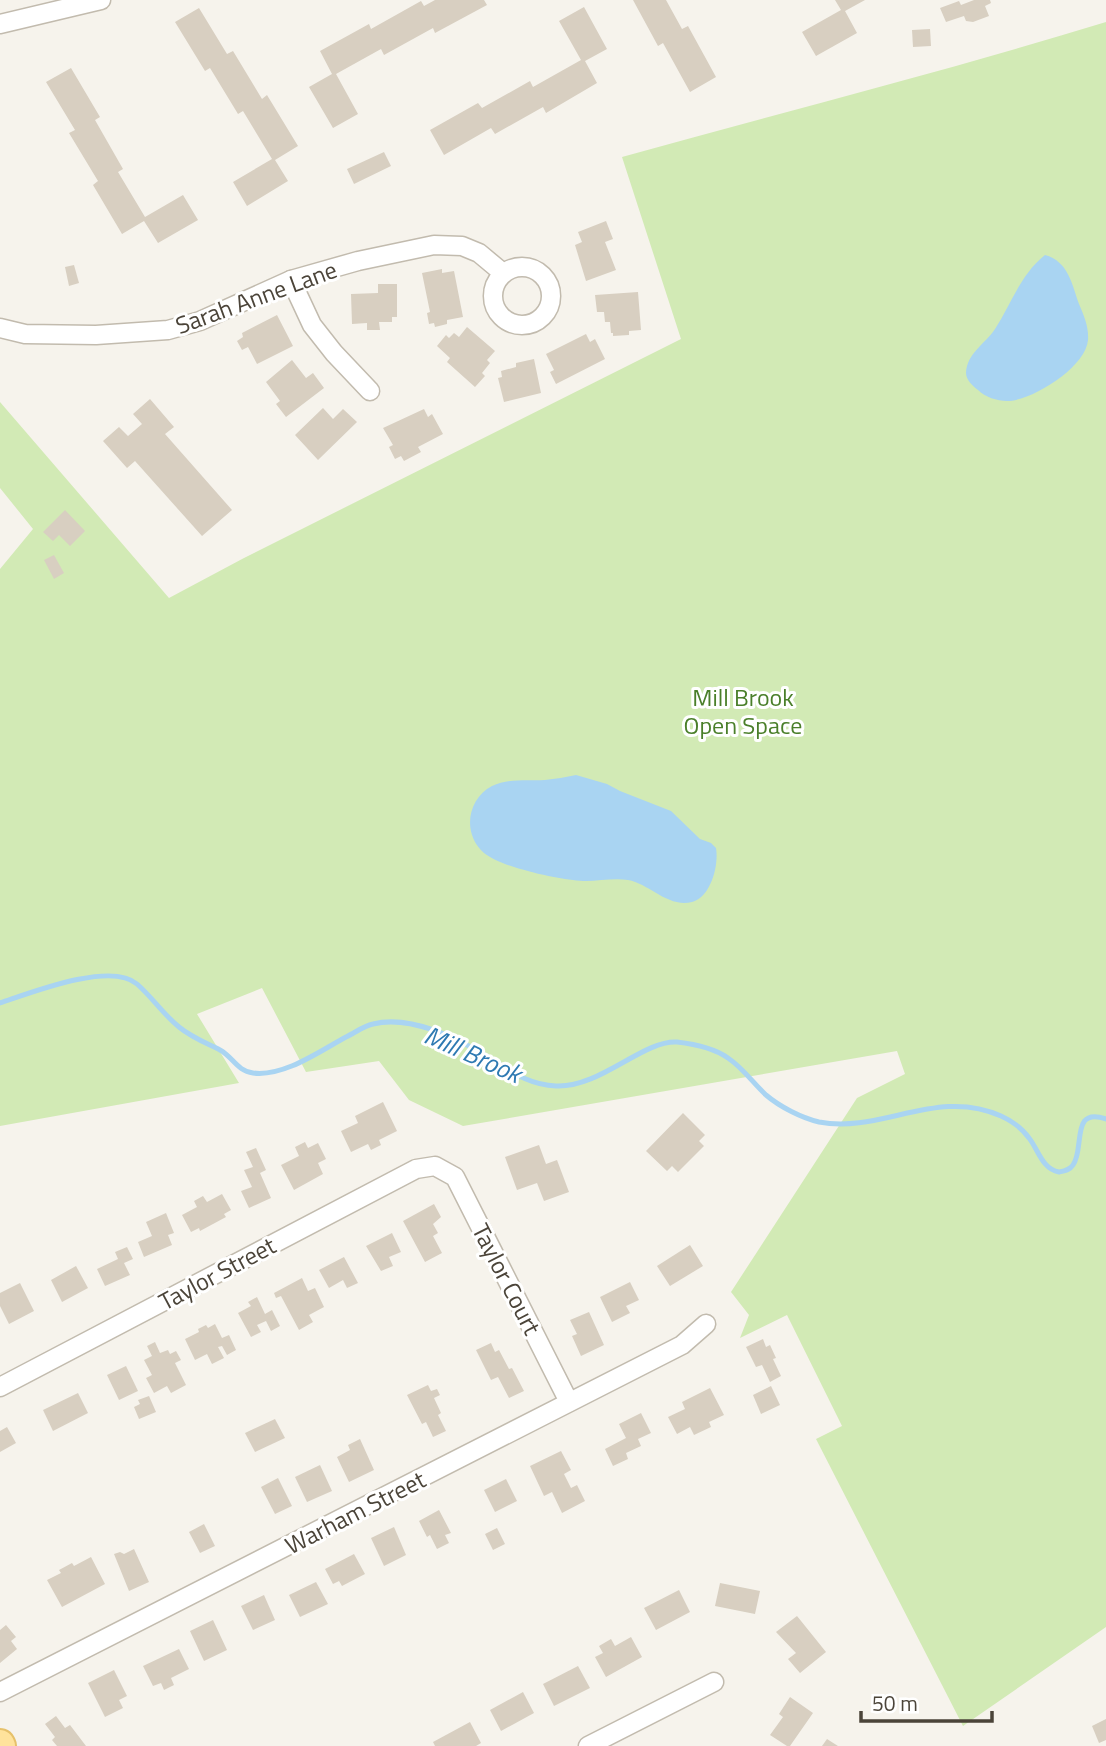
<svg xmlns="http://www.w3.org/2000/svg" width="1106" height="1746" font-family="'Titillium Web',sans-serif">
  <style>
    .green { fill: #d2eab5 }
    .water { fill: #a9d4f2 }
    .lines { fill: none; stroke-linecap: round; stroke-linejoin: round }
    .stream { stroke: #a9d4f2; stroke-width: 5 }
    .building { fill: #d8cfc1 }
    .street-casing { stroke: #c2bbae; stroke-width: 21 }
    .primary-casing { stroke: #e6c16a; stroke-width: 32 }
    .street { stroke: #fff; stroke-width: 18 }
    .primary { stroke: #ffe39c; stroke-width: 28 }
    .labels { text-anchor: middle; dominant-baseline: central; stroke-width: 6; stroke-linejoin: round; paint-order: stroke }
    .street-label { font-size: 24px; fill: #4b4439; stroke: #fff }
    .park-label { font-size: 24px; fill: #4a7f2a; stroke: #fff }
    .water-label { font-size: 26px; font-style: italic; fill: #2e7ab2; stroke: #fff }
  </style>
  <rect width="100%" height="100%" fill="#f6f3ec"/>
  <path class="green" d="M1106,22V1627L963,1726L816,1439L842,1426L787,1315L740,1338L749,1315L731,1292L857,1098L905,1074L897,1051L463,1126L409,1100L379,1061L306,1072L262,988L197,1014L239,1083L0,1126V569L33,529L0,488V402L169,598L244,558L681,339L622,157C784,112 946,71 1106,22Z"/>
  <g class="water">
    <path d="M1045,255C1068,261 1072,284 1079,304C1084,316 1089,327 1088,340C1086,367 1032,401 1007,401C997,401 985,397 978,390C973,386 966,380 966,373C967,353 985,344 995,329C1012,303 1020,275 1045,255Z"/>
    <path d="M576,775L607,784L620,791L671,811L700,839L711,843L716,848C719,865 711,897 692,902C668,908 650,884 628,880C614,878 599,881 586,881C572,881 541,875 528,871C515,868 494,861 484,853C462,834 467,799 492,786C508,778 528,781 545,780C555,779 566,777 576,775Z"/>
  </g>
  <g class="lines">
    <path class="stream" d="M0,1003C30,993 111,961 137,984C152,997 163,1014 179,1027C191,1037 206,1043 220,1050C233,1057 237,1071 253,1073C284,1077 320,1051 346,1037C355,1033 363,1026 373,1024C409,1015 455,1037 486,1056C508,1069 527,1085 556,1086C600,1088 643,1040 677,1042C694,1044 714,1048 728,1058C743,1068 753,1083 766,1095C780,1107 802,1118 819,1122C881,1134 937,1087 1001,1116C1012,1121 1022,1128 1029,1138C1038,1149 1042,1169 1059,1172C1064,1171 1070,1170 1073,1165C1085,1149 1070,1106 1106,1119"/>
  </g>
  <g class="building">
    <polygon points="435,0 484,0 487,5 435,33 433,28 384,55 381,49 336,74 358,114 333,128 309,87 332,74 320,51 369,24 371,29 421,1 424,6"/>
    <polygon points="633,0 666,0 682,29 688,26 716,77 690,92 663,43 658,46"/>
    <polygon points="835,0 865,0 845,11 857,33 816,56 802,32 841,10"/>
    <polygon points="974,0 990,0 991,3 985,6 989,16 973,22 966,21 964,16 946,22 940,8 959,1 961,5"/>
    <polygon points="584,7 607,49 585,61 597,83 546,113 543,107 495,134 491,128 444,155 430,130 478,103 482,108 530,81 533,87 581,60 559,21"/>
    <polygon points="199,8 227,54 233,51 262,99 267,95 298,146 275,160 288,181 247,206 233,182 272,159 243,111 238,114 210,68 205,71 175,22"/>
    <polygon points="930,29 931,46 913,47 912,30"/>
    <polygon points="71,68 100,117 95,120 123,169 118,172 145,217 183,195 198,220 158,243 144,221 122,234 93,185 98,181 69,133 75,130 46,82"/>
    <polygon points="384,152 391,166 354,184 347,169"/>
    <polygon points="606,221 613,239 605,242 616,270 586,281 575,245 582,242 578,232"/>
    <polygon points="74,265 79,283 69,286 65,267"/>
    <polygon points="442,269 442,273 454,271 463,317 447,320 447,324 435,327 434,323 429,324 427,313 430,312 422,273"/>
    <polygon points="378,284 397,284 397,317 392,317 392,322 379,322 380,330 367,330 367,323 352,324 351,294 378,293"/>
    <polygon points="638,292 641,330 629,331 629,335 613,336 613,333 611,333 610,322 605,322 604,312 597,312 595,295"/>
    <polygon points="277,315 293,346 257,364 248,347 242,350 237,341 243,337 242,333"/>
    <polygon points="467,327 495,351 487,360 490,363 482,373 485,376 475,387 447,362 450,358 437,346 446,335 449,338 454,333 459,337"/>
    <polygon points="586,334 590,342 595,339 605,359 556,384 550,372 554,370 546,354"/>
    <polygon points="534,359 541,393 504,402 498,378 502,377 501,371 516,367 516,363"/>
    <polygon points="292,360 306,378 313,373 324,388 286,417 276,404 280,401 266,382"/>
    <polygon points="150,399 174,427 165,434 232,510 202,536 135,461 127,468 103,441 119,427 128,436 142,424 133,414"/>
    <polygon points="323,408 333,419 343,409 357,422 318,460 295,435"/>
    <polygon points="424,409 428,417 432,414 443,434 418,447 421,452 404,461 401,456 395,459 389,447 393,445 383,428"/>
    <polygon points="65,510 85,531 70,546 59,535 53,541 43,532"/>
    <polygon points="54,555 64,573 54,579 44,560"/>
    <polygon points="383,1102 397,1131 379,1140 381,1145 371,1150 368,1144 351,1152 341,1131 358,1123 355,1116"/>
    <polygon points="683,1113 705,1135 699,1141 704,1146 678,1172 672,1166 667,1171 646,1151"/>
    <polygon points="305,1142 308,1148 318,1143 326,1159 318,1163 323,1174 294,1190 281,1165 299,1156 295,1147"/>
    <polygon points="539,1145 546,1164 557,1160 569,1192 544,1201 537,1183 517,1190 505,1157"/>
    <polygon points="256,1148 266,1170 260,1173 271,1198 249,1208 241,1191 252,1187 244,1170 253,1167 246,1152"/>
    <polygon points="222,1194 231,1210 224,1214 226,1217 200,1231 199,1228 191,1232 182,1215 197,1207 194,1201 203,1196 207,1202"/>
    <polygon points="434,1204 441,1217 433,1224 438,1233 433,1236 442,1253 425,1262 403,1221"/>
    <polygon points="166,1213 174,1233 168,1235 172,1245 144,1257 138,1242 152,1236 146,1222"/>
    <polygon points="392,1233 401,1252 389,1257 393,1266 381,1271 366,1246"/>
    <polygon points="690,1245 703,1266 670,1286 657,1266"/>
    <polygon points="127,1247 133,1259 124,1263 130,1275 105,1286 97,1269 118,1259 115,1252"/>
    <polygon points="344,1257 358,1283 347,1288 343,1280 329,1288 319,1270"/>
    <polygon points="76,1266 88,1288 62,1302 51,1280"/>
    <polygon points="302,1278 308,1291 315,1288 324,1307 309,1315 313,1322 299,1330 281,1296 276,1298 274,1293"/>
    <polygon points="630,1282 639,1300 626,1306 630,1313 612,1322 600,1297"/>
    <polygon points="20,1283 34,1311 9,1324 0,1306 0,1293"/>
    <polygon points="257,1297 265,1314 272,1310 280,1326 271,1331 266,1321 257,1325 261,1332 251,1337 238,1313 251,1306 248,1302"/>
    <polygon points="589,1312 604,1345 581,1356 572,1336 577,1334 570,1320"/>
    <polygon points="215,1324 222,1338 229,1335 236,1350 227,1355 222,1346 218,1347 224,1358 212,1364 207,1354 195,1360 185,1339 199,1332 198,1329 206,1325 208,1328"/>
    <polygon points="763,1339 766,1347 770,1345 776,1358 773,1359 781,1376 770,1382 762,1365 756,1367 746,1347"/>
    <polygon points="155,1342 160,1353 168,1350 170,1354 176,1351 181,1360 175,1363 186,1385 171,1393 167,1386 154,1393 146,1378 152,1375 144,1360 152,1356 147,1346"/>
    <polygon points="491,1343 495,1352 499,1350 509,1369 512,1368 524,1391 509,1398 498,1377 491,1380 476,1350"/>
    <polygon points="126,1366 138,1391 119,1400 107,1375"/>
    <polygon points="428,1385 431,1391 437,1389 440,1395 434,1398 441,1413 438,1415 446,1431 433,1437 426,1422 422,1424 407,1395"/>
    <polygon points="771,1386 780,1405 761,1414 753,1395"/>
    <polygon points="710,1388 724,1415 709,1422 711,1427 694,1435 690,1427 677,1434 668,1417 685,1409 682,1402"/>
    <polygon points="78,1393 88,1413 53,1431 43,1410"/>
    <polygon points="149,1396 156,1412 139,1419 134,1407 140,1404 138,1400"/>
    <polygon points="641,1413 651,1433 638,1439 641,1446 626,1453 628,1459 613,1466 605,1449 626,1438 619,1424"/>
    <polygon points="275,1419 285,1438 255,1452 245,1433"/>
    <polygon points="7,1427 16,1443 0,1452 0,1431"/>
    <polygon points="360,1439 374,1470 349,1482 337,1457 350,1450 348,1445"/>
    <polygon points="561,1451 571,1470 564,1474 571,1488 577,1485 585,1501 562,1513 552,1492 544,1496 530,1466"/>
    <polygon points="320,1465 332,1491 307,1502 295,1477"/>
    <polygon points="278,1478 292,1506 275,1514 261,1487"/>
    <polygon points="506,1479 517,1501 495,1512 484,1490"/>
    <polygon points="439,1510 451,1533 445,1535 449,1543 437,1549 430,1535 427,1537 419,1521"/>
    <polygon points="204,1524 215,1546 200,1553 189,1532"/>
    <polygon points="394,1527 406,1555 384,1566 371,1538"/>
    <polygon points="497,1528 505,1544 493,1550 485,1534"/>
    <polygon points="134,1549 149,1582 129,1591 114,1554 120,1552 124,1554"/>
    <polygon points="354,1554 365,1574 342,1586 339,1581 333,1584 325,1569"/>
    <polygon points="91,1557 105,1584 62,1607 47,1580 61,1573 59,1570 72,1563 74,1566"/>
    <polygon points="316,1582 328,1604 300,1617 289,1595"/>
    <polygon points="720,1583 760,1591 755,1614 715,1606"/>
    <polygon points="679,1590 690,1612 656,1630 644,1608"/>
    <polygon points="264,1595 275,1620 253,1630 241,1606"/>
    <polygon points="797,1616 826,1652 800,1673 788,1659 796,1653 776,1632"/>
    <polygon points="213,1620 227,1650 204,1661 190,1631"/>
    <polygon points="6,1625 16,1637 11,1641 17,1649 0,1663 0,1630"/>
    <polygon points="631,1637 642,1657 606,1677 595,1657 603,1653 599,1646 611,1639 615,1646"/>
    <polygon points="179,1649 189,1669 171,1678 174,1685 164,1690 161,1683 153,1686 143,1666"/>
    <polygon points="578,1666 590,1688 554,1706 543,1684"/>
    <polygon points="114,1670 127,1696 119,1700 123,1708 105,1717 88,1683"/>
    <polygon points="523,1692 534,1713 501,1731 490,1710"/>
    <polygon points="790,1697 813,1713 790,1746 787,1746 770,1735 783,1717 779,1714"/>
    <polygon points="56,1716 65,1728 70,1725 86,1746 57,1746 52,1740 55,1737 45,1724"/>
    <polygon points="1106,1719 1106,1740 1099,1743 1092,1726"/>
    <polygon points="470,1722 481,1743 476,1746 435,1746 433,1742"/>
    <polygon points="827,1739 838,1746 822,1746"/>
  </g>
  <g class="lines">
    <defs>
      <g id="street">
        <polyline points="0,24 101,0"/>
        <circle cx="522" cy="296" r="29"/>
        <polyline points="291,280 312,325 334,353 370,391"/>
        <polyline points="0,328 25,334 96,335 168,330 200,321 291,280 358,261 434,245 462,246 479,253 503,273"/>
        <polyline points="0,1387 416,1169 435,1166 455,1177 569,1402"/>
        <polyline points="0,1692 682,1345 706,1324"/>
        <polyline points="588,1746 714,1682"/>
      </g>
      <polyline id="primary" points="0,1744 1,1746"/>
    </defs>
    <use href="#street" class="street-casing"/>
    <use href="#primary" class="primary-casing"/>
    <use href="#street" class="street"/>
    <use href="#primary" class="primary"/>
  </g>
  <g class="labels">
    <g class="street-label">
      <text transform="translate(256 297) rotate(-20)">Sarah Anne Lane</text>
      <text transform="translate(217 1273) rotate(-28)">Taylor Street</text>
      <text transform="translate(507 1279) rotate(63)">Taylor Court</text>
      <text transform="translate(355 1512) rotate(-27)">Warham Street</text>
    </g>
    <g class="park-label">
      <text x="743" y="697">Mill Brook<tspan x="743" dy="28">Open Space</tspan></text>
    </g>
    <g class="water-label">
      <text transform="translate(473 1054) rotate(24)">Mill Brook</text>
    </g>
  </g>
  <path d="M861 1711v10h131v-10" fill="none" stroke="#4b4439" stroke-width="3.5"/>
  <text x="872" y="1711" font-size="21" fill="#4b4439" stroke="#ffffff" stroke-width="5" paint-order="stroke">50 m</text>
</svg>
